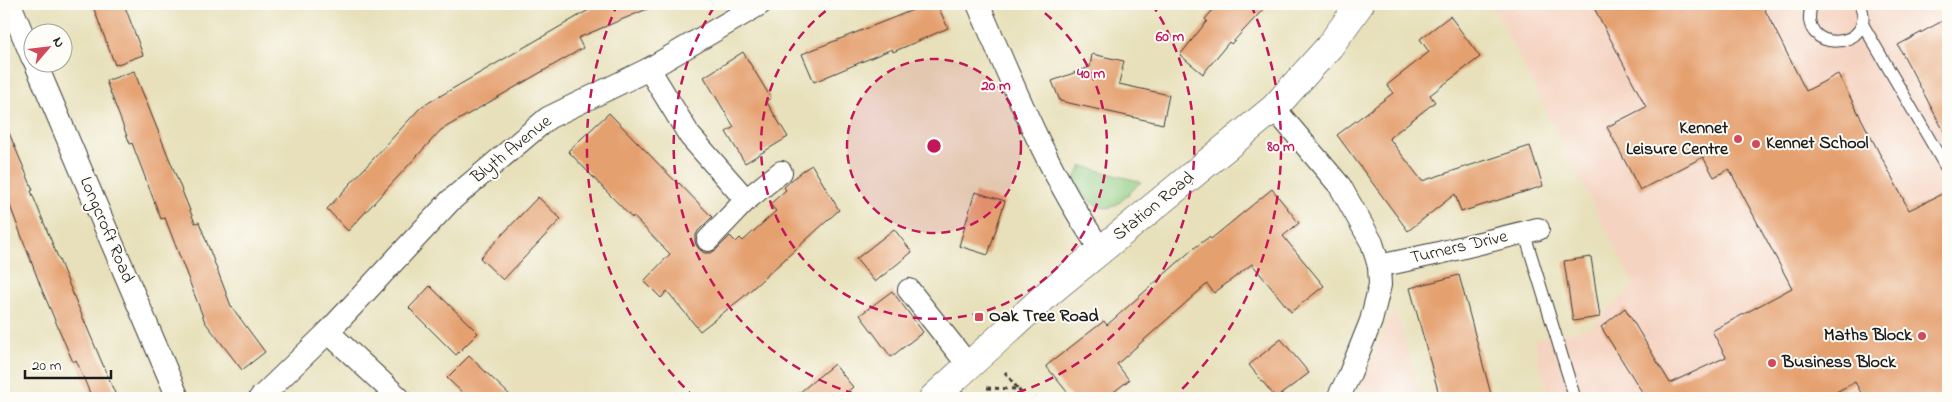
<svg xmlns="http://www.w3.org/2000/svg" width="1952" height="402" font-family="'Indie Flower',sans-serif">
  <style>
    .built { fill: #f5d3c1 }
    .green { fill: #8ecb80; stroke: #55744e }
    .building { fill: #e5a06f }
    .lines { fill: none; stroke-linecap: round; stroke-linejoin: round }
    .lane-casing { stroke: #3a3934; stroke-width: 13 }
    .street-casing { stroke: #3a3934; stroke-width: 24 }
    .secondary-casing { stroke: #3a3934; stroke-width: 29 }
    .path { stroke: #3a3934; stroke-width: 3; stroke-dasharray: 4 4; stroke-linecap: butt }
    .lane { stroke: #fff; stroke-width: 11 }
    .street { stroke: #fff; stroke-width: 22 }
    .secondary { stroke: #fff; stroke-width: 28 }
    .ring { fill: none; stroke: #c2185b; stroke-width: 2.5; stroke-dasharray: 9 6 }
    .poi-dot { fill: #d1495b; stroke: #fdfcf7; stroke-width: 2 }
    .labels { text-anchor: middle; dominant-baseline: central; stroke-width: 4; stroke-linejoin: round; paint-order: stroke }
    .poi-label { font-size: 18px; font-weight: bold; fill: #1c1c1c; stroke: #fdfcf7; text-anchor: start }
    .street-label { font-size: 18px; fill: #1c1c1c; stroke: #fdfcf7 }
    .centre { fill: #c2185b; stroke: #fdfcf7; stroke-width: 2.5 }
    .ring-label { font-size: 15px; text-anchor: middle; font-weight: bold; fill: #c2185b; stroke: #fdfcf7; stroke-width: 4; stroke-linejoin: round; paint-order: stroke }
  </style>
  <rect width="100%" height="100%" fill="#fdfcf7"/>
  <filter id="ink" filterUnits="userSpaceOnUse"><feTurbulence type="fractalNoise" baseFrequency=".02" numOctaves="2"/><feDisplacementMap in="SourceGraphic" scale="10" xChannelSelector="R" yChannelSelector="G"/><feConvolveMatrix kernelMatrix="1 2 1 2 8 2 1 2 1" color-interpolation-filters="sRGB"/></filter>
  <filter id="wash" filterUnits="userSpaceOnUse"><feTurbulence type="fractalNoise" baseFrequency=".0096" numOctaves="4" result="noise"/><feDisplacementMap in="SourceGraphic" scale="20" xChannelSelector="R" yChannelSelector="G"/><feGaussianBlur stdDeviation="1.12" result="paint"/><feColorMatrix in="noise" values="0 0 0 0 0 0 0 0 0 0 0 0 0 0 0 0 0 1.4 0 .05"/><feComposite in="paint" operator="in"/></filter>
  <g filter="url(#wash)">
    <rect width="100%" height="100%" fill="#e7e0ba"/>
    <g class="built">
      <polygon points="1492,4 1948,4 1948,398 1548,398 1534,339 1590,328 1634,285"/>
      <polygon points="1395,309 1421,398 1356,398 1386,325"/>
    </g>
    <path class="green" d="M1082,166L1141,182C1134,188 1122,202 1114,206C1098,214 1079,194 1073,181Z"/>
    <g id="blocks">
      <g class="building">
        <polygon points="92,4 124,4 143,55 115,65"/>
        <polygon points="599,4 659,4 578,38 583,48 441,130 348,231 327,209 421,107"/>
        <polygon points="928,4 937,4 948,28 893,52 892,49 814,82 802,54"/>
        <polygon points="1218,4 1268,4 1231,44 1229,42 1203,74 1180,55 1207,21 1205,19"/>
        <polygon points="1592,4 1762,4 1806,91 1838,74 1909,210 1948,191 1948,398 1864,398 1855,382 1825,398 1637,398 1644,395 1601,327 1625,308 1670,383 1726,357 1712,331 1792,288 1729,169 1714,177 1703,157 1640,190 1607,127 1646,107"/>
        <polygon points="1450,16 1480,57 1430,95 1435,102 1389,138 1422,181 1530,146 1543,186 1461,212 1455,194 1408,231 1337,135 1393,93 1387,85 1429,52 1420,39"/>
        <polygon points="1948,18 1948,139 1898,45"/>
        <polygon points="743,52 771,98 766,101 788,137 745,163 726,132 734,127 704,77"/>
        <polygon points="1092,54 1124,61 1119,84 1169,95 1163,124 1060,101 1052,81 1090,67"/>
        <polygon points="134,71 195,223 199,222 231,306 265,352 242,370 205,322 165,218 161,219 132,143 130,144 106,81"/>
        <polygon points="609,113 678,184 679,183 712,217 698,231 695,237 695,243 699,249 704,253 711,253 717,249 730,236 736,242 740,238 743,241 776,211 770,204 786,190 784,187 802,171 812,165 839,210 742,298 700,331 667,291 661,298 644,281 670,254 633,216 632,218 568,151"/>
        <polygon points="4,121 33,190 31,191 75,299 117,398 92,398 76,360 73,362 42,290 4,190"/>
        <polygon points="1272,189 1299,223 1283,236 1324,286 1291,312 1252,264 1214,293 1207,284 1117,364 1129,380 1106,398 1072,398 1046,366 1104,321 1107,325 1193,249 1209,237 1211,239"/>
        <polygon points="975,192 1005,201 988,255 959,246"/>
        <polygon points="538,197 561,219 503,280 480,258"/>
        <polygon points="894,229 912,252 875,282 856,259"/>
        <polygon points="1591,257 1600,317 1573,321 1564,261"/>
        <polygon points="1459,275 1492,398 1440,398 1410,288"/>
        <polygon points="430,286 478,333 456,355 409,308"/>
        <polygon points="892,291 923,332 891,357 860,315"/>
        <polygon points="1281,339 1309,373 1276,398 1249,365"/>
        <polygon points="469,356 513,398 468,398 447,378"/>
        <polygon points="834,364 853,387 840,398 793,398"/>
      </g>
    </g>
  </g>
  <g filter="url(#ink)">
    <use href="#blocks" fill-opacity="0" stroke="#3a3934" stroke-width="1"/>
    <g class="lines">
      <defs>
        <g id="lane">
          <path d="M1812,4C1794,56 1880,51 1860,4"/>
          <polyline points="1862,23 1948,171"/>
          <polyline points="1524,232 1575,398"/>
        </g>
        <g id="street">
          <polyline points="10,4 32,57"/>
          <path d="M978,4C1014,87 1049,175 1101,250"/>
          <polyline points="35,62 178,398"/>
          <polyline points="649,69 690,136 746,200 781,172"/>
          <polyline points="1274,108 1340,186 1372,243 1379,266 1380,285 1371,321 1349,376 1338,398"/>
          <polyline points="708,240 746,200"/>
          <polyline points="1379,266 1439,253 1538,229"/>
          <polyline points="909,290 969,366"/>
          <polyline points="328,332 450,201 548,118 649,69 760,4"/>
          <polyline points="260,398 328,332 399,398"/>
        </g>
        <polyline id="secondary" points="933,398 1051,291 1274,108 1329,47 1360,4"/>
      </defs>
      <use href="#lane" class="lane-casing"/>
      <use href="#street" class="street-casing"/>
      <use href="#secondary" class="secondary-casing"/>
      <g class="path">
        <polyline points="1005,372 1018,389"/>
        <polyline points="987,388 1018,389 1025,398"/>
      </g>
      <use href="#lane" class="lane"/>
      <use href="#street" class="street"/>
      <use href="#secondary" class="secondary"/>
    </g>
  </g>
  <circle cx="934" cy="146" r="87" fill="#c2185b" fill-opacity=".12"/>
  <g class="ring">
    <circle cx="934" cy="146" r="87"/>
    <path d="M1033 4A173 173 0 1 1 835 4"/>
    <path d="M869 398A260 260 0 0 1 716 4M1152 4A260 260 0 0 1 999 398"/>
    <path d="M695 398A347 347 0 0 1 617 5M1251 5A347 347 0 0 1 1173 398"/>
  </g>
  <g class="poi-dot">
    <circle cx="1738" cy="139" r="5"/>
    <circle cx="1756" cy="144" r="5"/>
    <rect x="974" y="312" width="10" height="10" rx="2.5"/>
    <circle cx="1922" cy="336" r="5"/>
    <circle cx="1772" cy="363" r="5"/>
  </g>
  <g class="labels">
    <g class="poi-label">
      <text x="1728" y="129" text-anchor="end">Kennet<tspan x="1728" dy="21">Leisure Centre</tspan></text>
      <text x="1766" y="144">Kennet School</text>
      <text x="989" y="317">Oak Tree Road</text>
      <text x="1912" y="336" text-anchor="end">Maths Block</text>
      <text x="1782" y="363">Business Block</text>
    </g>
    <g class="street-label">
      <text transform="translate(512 150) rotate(-39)">Blyth Avenue</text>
      <text transform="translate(1154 207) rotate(-39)">Station Road</text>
      <text transform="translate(106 230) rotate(67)">Longcroft Road</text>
      <text transform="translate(1459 248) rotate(-13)">Turners Drive</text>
    </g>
  </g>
  <circle cx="934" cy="146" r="8" class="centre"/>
  <g class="ring-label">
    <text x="1170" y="41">60 m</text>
    <text x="1091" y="78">40 m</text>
    <text x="996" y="90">20 m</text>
    <text x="1281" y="151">80 m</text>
  </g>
  <rect width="1952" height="402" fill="none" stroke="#fdfcf7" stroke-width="20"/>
  <g transform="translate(48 48) rotate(62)"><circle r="24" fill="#fdfcf7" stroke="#a3a29f"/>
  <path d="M0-4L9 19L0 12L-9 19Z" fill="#d1495b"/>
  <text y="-8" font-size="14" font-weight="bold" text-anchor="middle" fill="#1c1c1c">N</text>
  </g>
  <path d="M25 370v8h86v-8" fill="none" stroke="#1c1c1c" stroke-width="2.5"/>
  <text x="32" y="370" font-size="15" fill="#1c1c1c" stroke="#fdfcf7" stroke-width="4" paint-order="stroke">20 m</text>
</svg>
